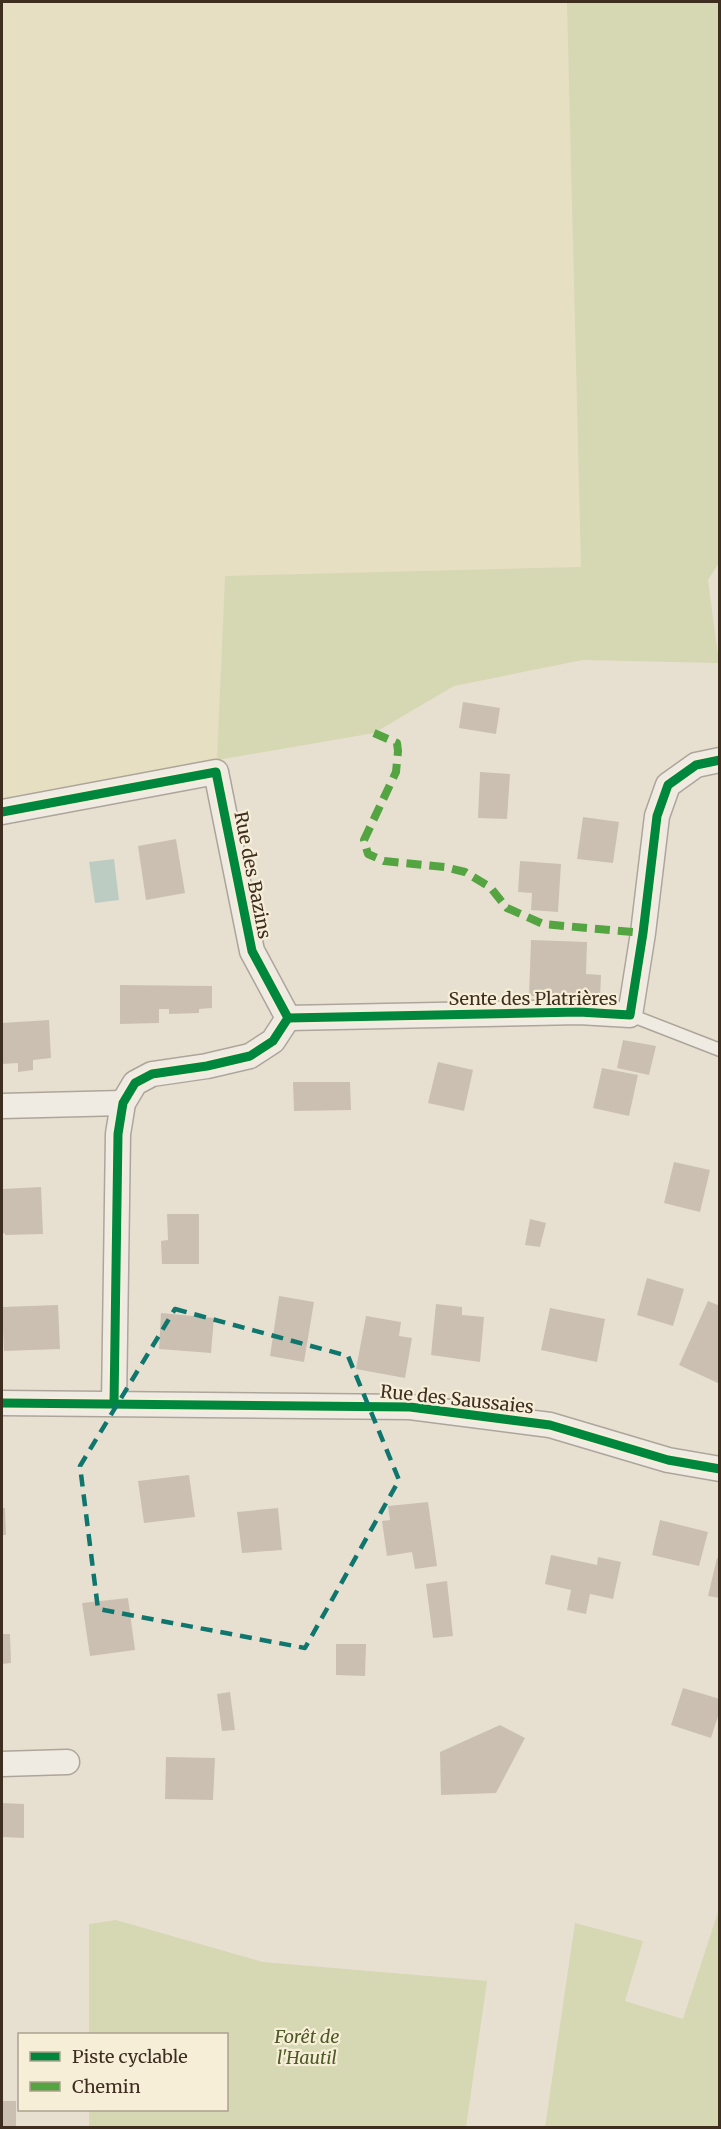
<svg xmlns="http://www.w3.org/2000/svg" width="721" height="2129" font-family="Merriweather,serif">
  <style>
    .farmland { fill: #e6dfc2 }
    .green { fill: #d6d7b3 }
    .water { fill: #bcccc2 }
    .building { fill: #cbbfb2 }
    .lines { fill: none; stroke-linecap: round; stroke-linejoin: round }
    .lane-casing { stroke: #ada599; stroke-width: 15 }
    .street-casing { stroke: #ada599; stroke-width: 27 }
    .lane { stroke: #efebe3; stroke-width: 12 }
    .street { stroke: #efebe3; stroke-width: 24 }
    .quiet { stroke: #54a441; stroke-width: 8; stroke-dasharray: 15 8; stroke-linecap: butt }
    .cycleway-casing { stroke: #f7eed8; stroke-width: 13 }
    .cycleway { stroke: #00873e; stroke-width: 9 }
    .marked { fill: none; stroke: #0f766e; stroke-width: 4.5; stroke-dasharray: 12 8; stroke-linejoin: round }
    .labels { text-anchor: middle; dominant-baseline: central; stroke-width: 4.5; stroke-linejoin: round; paint-order: stroke }
    .street-label { font-size: 18px; fill: #3d2e20; stroke: #f7eed8 }
    .park-label { font-size: 18px; font-style: italic; fill: #4d5a26; stroke: #f7eed8 }
  </style>
  <rect width="100%" height="100%" fill="#e7e0d1"/>
  <polygon class="farmland" points="2,2 567,2 581,568 225,576 217,760 2,799"/>
  <g class="green">
    <polygon points="567,2 719,2 720,561 708,580 719,663 583,660 454,686 374,733 217,760 225,576 581,567"/>
    <polygon points="719,1909 719,2127 545,2127 575,1923 643,1941 625,2001 683,2019"/>
    <polygon points="116,1920 263,1962 487,1981 466,2127 89,2127 89,2110 226,2110 226,2034 89,2034 89,1924"/>
  </g>
  <polygon class="water" points="114,859 119,900 95,903 89,862"/>
  <g class="building">
    <polygon points="463,702 500,708 496,734 459,728"/>
    <polygon points="480,772 510,774 507,819 478,818"/>
    <polygon points="583,817 619,822 613,863 577,859"/>
    <polygon points="176,839 185,893 146,900 138,846"/>
    <polygon points="520,861 561,864 558,912 531,910 532,893 518,892"/>
    <polygon points="531,940 587,942 586,974 601,975 600,998 529,996"/>
    <polygon points="120,985 212,986 212,1008 199,1009 199,1013 169,1014 169,1009 159,1009 159,1023 120,1024"/>
    <polygon points="49,1020 51,1058 33,1060 33,1070 18,1072 18,1063 2,1064 2,1023"/>
    <polygon points="623,1040 656,1046 649,1075 617,1068"/>
    <polygon points="438,1062 473,1070 464,1111 428,1103"/>
    <polygon points="602,1068 638,1075 629,1116 593,1108"/>
    <polygon points="293,1082 350,1082 351,1110 294,1111"/>
    <polygon points="674,1162 710,1170 700,1212 664,1203"/>
    <polygon points="41,1187 43,1234 5,1235 5,1233 2,1234 2,1191 3,1189"/>
    <polygon points="167,1214 199,1214 199,1264 162,1264 161,1241 168,1240"/>
    <polygon points="530,1219 546,1223 540,1247 525,1245"/>
    <polygon points="647,1278 684,1289 673,1326 637,1315"/>
    <polygon points="279,1296 314,1302 304,1362 270,1356"/>
    <polygon points="708,1301 720,1306 720,1384 679,1365"/>
    <polygon points="436,1304 462,1307 462,1315 484,1317 480,1362 431,1355"/>
    <polygon points="58,1305 60,1349 4,1351 2,1307"/>
    <polygon points="550,1308 605,1319 597,1362 541,1350"/>
    <polygon points="161,1313 214,1318 211,1353 159,1349"/>
    <polygon points="366,1316 401,1322 399,1336 412,1338 405,1378 356,1369"/>
    <polygon points="189,1475 195,1517 144,1523 138,1481"/>
    <polygon points="428,1502 437,1566 415,1569 412,1552 387,1556 382,1521 390,1520 388,1506"/>
    <polygon points="2,1508 5,1508 6,1535 2,1535"/>
    <polygon points="278,1508 282,1550 242,1553 237,1512"/>
    <polygon points="660,1520 708,1532 699,1566 652,1555"/>
    <polygon points="551,1555 597,1565 598,1557 621,1562 613,1599 590,1594 586,1614 567,1610 571,1590 545,1584"/>
    <polygon points="717,1558 720,1559 720,1598 708,1596"/>
    <polygon points="447,1581 453,1636 433,1638 426,1584"/>
    <polygon points="128,1598 135,1650 90,1656 82,1603"/>
    <polygon points="2,1634 10,1634 11,1663 2,1664"/>
    <polygon points="336,1644 366,1644 365,1676 336,1675"/>
    <polygon points="683,1688 720,1699 720,1710 711,1738 671,1725"/>
    <polygon points="230,1692 235,1730 222,1731 217,1694"/>
    <polygon points="500,1725 525,1738 496,1793 441,1795 440,1752"/>
    <polygon points="166,1757 215,1758 213,1800 165,1799"/>
    <polygon points="2,1803 24,1804 24,1838 2,1837"/>
    <rect x="2" y="2101" width="14" height="26"/>
  </g>
  <g class="lines">
    <defs>
      <polyline id="lane" points="630,1015 720,1050"/>
      <g id="street">
        <polyline points="2,812 216,772 252,951 288,1018 273,1041 250,1056 207,1066 152,1074 135,1083 123,1103 118,1134 114,1404"/>
        <polyline points="288,1018 579,1012 630,1015 643,933 657,816 668,785 696,765 720,760"/>
        <polyline points="2,1106 123,1103"/>
        <polyline points="2,1403 410,1407 550,1425 668,1460 720,1469"/>
        <polyline points="2,1764 67,1762"/>
      </g>
    </defs>
    <use href="#lane" class="lane-casing"/>
    <use href="#street" class="street-casing"/>
    <use href="#lane" class="lane"/>
    <use href="#street" class="street"/>
    <polyline class="quiet" points="374,733 397,743 398,751 396,772 364,840 368,854 384,861 445,867 465,872 490,887 507,908 543,924 643,933"/>
    <defs>
      <g id="cycleway">
        <polyline points="2,812 216,772 252,951 288,1018 273,1041 250,1056 207,1066 152,1074 135,1083 123,1103 118,1134 114,1404"/>
        <polyline points="288,1018 579,1012 630,1015 643,933 657,816 668,785 696,765 720,760"/>
        <polyline points="2,1403 410,1407 550,1425 668,1460 720,1469"/>
      </g>
    </defs>
    <use href="#cycleway" class="cycleway-casing"/>
    <use href="#cycleway" class="cycleway"/>
  </g>
  <path class="marked" d="M175,1309L348,1356L399,1480L305,1648L98,1609L80,1466Z"/>
  <g class="labels">
    <g class="street-label">
      <text transform="translate(253 875) rotate(79)">Rue des Bazins</text>
      <text x="533" y="998">Sente des Platrières</text>
      <text transform="translate(457 1399) rotate(6)">Rue des Saussaies</text>
    </g>
    <g class="park-label">
      <text x="307" y="2036">Forêt de<tspan x="307" dy="21">l'Hautil</tspan></text>
    </g>
  </g>
  <rect width="721" height="2129" fill="none" stroke="#3d2e20" stroke-width="6"/>
  <rect x="18" y="2033" width="210" height="78" fill="#f7eed8" stroke="#ada18e" stroke-width="1.5"/>
  <rect x="30" y="2052" width="30" height="9" fill="#00873e" stroke="#ada18e" stroke-width="1.5"/>
  <text x="72" y="2063" font-size="18" fill="#3d2e20">Piste cyclable</text>
  <rect x="30" y="2082" width="30" height="9" fill="#54a441" stroke="#ada18e" stroke-width="1.5"/>
  <text x="72" y="2093" font-size="18" fill="#3d2e20">Chemin</text>
</svg>
